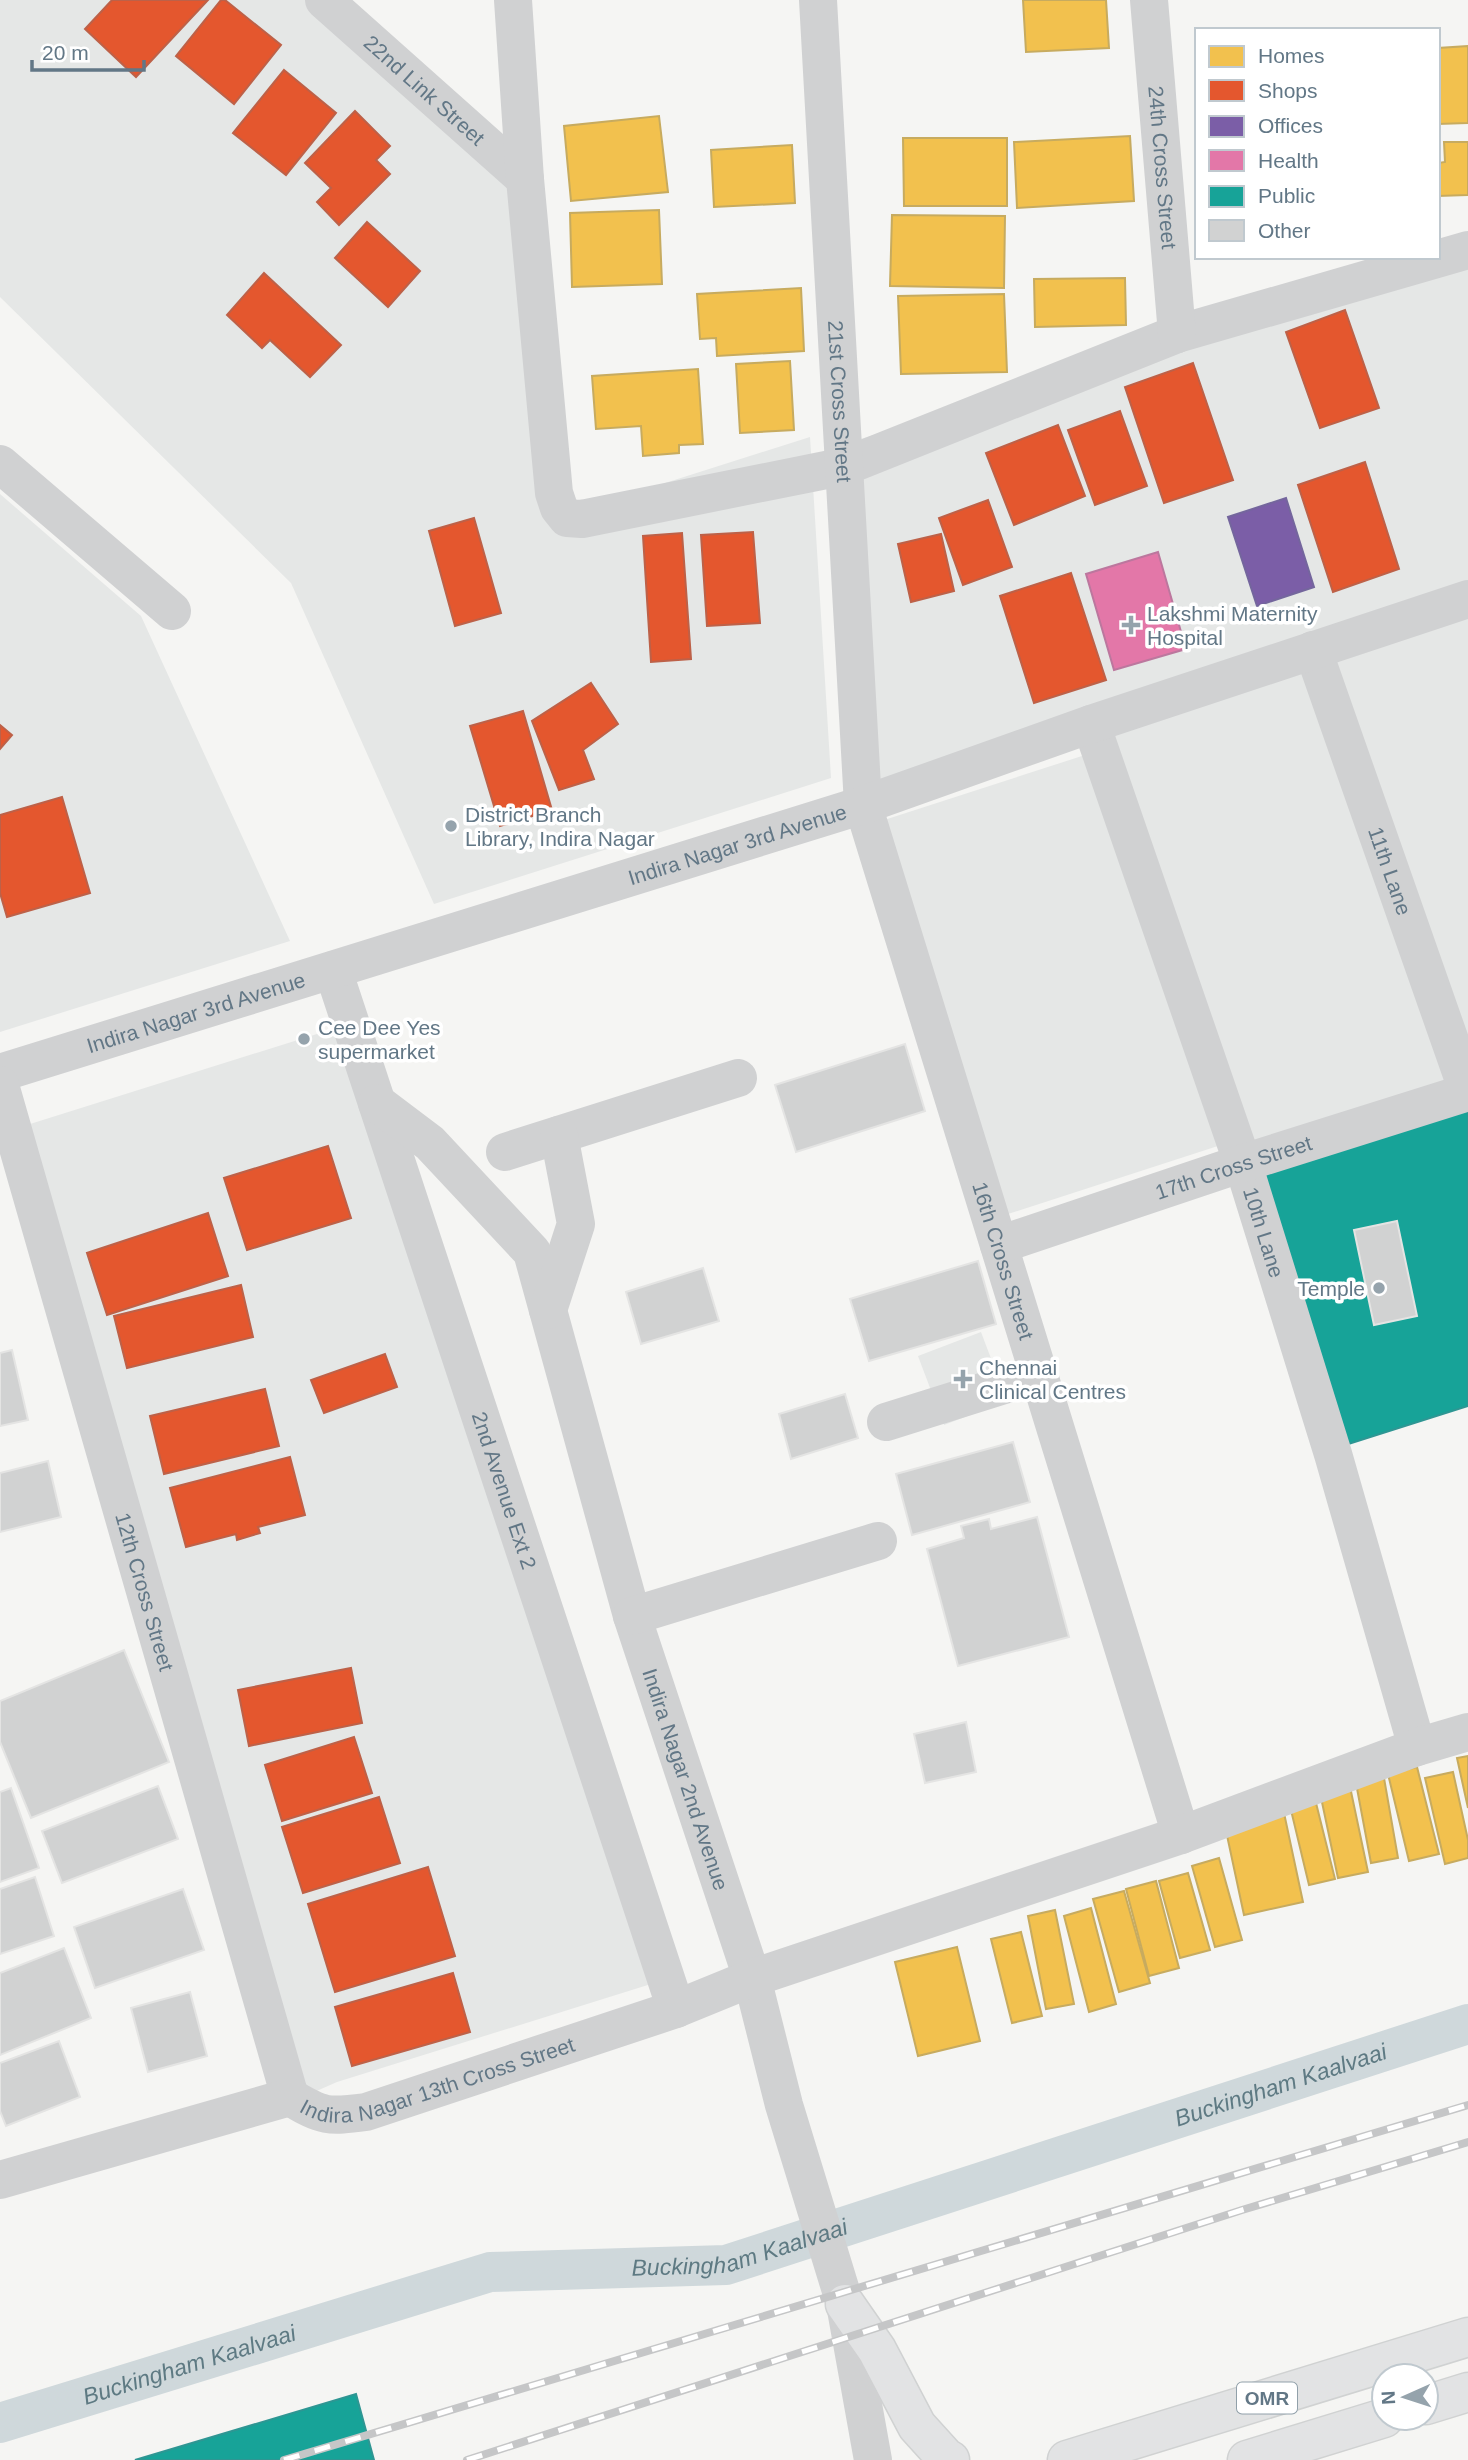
<svg xmlns="http://www.w3.org/2000/svg" width="1468" height="2460" font-family="Helvetica,sans-serif">
  <style>
    .built { fill: #e5e7e6 }
    .homes { fill: #f2c14e; stroke: #c7ab5f; stroke-width: 2 }
    .shops { fill: #e4572e; stroke: #bd6148; stroke-width: 2 }
    .offices { fill: #7b5ea7; stroke: #74669d; stroke-width: 2 }
    .health { fill: #e377a8; stroke: #bc779e; stroke-width: 2 }
    .public { fill: #17a398; stroke: #2e9693; stroke-width: 2 }
    .lines { fill: none; stroke-linecap: round; stroke-linejoin: round }
    .canal { stroke: #cfd8db; stroke-width: 40 }
    .building { fill: #d1d2d2; stroke: #e4e4e3; stroke-width: 2 }
    .major-casing { stroke: #d0d2d2; stroke-width: 41 }
    .minor { stroke: #d0d1d2; stroke-width: 38 }
    .major { stroke: #e2e3e4; stroke-width: 38 }
    .rail-casing { stroke: #c5c6c7; stroke-width: 8 }
    .rail { stroke: #fff; stroke-width: 5; stroke-dasharray: 16; stroke-linecap: butt }
    .poi-dot { fill: #95a3ac; stroke: #fff; stroke-width: 2.5 }
    .labels { text-anchor: middle; dominant-baseline: central; stroke-width: 7; stroke-linejoin: round; paint-order: stroke }
    .shield { fill: #fff; stroke: #91a0aa; stroke-width: 2 }
    .shield-label { font-size: 19px; font-weight: bold; fill: #627786 }
    .street-label { font-size: 21px; fill: #627786; stroke: #fff }
    .poi-label { font-size: 21px; fill: #627786; stroke: #fff; text-anchor: start }
    .water-label { font-size: 23px; font-style: italic; fill: #5e7a83; stroke: #fff }
  </style>
  <rect width="100%" height="100%" fill="#f5f5f3"/>
  <g class="built">
    <polygon points="0,0 320,0 518,189 552,519 810,437 831,778 434,904 291,583 0,297"/>
    <polygon points="1468,259 1468,592 870,789 847,443"/>
    <polygon points="0,494 141,616 290,941 0,1032"/>
    <polygon points="1468,599 1468,1092 1313,650"/>
    <polygon points="1312,658 1461,1086 1246,1159 1097,730"/>
    <polygon points="1085,755 1221,1145 1005,1215 878,822"/>
    <polygon points="336,1028 651,1984 337,2082 303,2097 11,1130"/>
    <polygon points="981,1332 1007,1401 944,1425 918,1356"/>
  </g>
  <g class="homes">
    <polygon points="1023,0 1106,0 1109,48 1026,52"/>
    <polygon points="1468,46 1468,123 1438,124 1438,48"/>
    <polygon points="659,116 668,192 571,201 564,126"/>
    <polygon points="1130,136 1134,201 1017,208 1014,142"/>
    <polygon points="903,138 1007,138 1007,206 904,206"/>
    <polygon points="1444,142 1468,142 1468,195 1438,196 1438,163 1445,162"/>
    <polygon points="792,145 795,203 714,207 711,150"/>
    <polygon points="659,210 662,284 572,287 570,213"/>
    <polygon points="892,215 1005,216 1004,288 890,286"/>
    <polygon points="1125,278 1126,325 1035,327 1034,279"/>
    <polygon points="801,288 804,351 717,356 716,338 700,339 697,294"/>
    <polygon points="1004,294 1007,372 901,374 898,296"/>
    <polygon points="790,361 794,430 740,433 736,364"/>
    <polygon points="698,369 703,444 679,445 679,453 643,456 641,426 596,429 592,376"/>
    <polygon points="1468,1756 1468,1808 1457,1758"/>
    <polygon points="1417,1767 1439,1854 1409,1861 1388,1774"/>
    <polygon points="1453,1772 1468,1840 1468,1858 1445,1864 1425,1778"/>
    <polygon points="1384,1778 1398,1858 1371,1863 1356,1783"/>
    <polygon points="1349,1782 1368,1872 1338,1878 1319,1788"/>
    <polygon points="1315,1799 1335,1879 1309,1885 1290,1806"/>
    <polygon points="1284,1813 1303,1902 1244,1915 1225,1826"/>
    <polygon points="1219,1858 1242,1940 1215,1947 1192,1866"/>
    <polygon points="1188,1873 1210,1950 1180,1958 1159,1881"/>
    <polygon points="1156,1881 1179,1968 1149,1976 1126,1889"/>
    <polygon points="1124,1891 1150,1983 1119,1992 1093,1899"/>
    <polygon points="1091,1908 1116,2004 1089,2012 1064,1916"/>
    <polygon points="1055,1910 1074,2004 1046,2009 1028,1916"/>
    <polygon points="1021,1932 1042,2016 1012,2023 991,1939"/>
    <polygon points="957,1947 980,2041 918,2056 895,1962"/>
  </g>
  <g class="shops">
    <polygon points="112,0 208,0 136,77 85,29"/>
    <polygon points="221,0 225,0 281,45 234,104 176,56"/>
    <polygon points="284,70 336,113 286,175 233,133"/>
    <polygon points="355,111 390,146 376,160 390,174 339,225 317,202 331,188 305,163"/>
    <polygon points="367,222 420,271 388,307 335,258"/>
    <polygon points="264,273 341,345 310,377 270,340 262,348 227,315"/>
    <polygon points="1345,310 1379,408 1320,428 1286,332"/>
    <polygon points="1193,363 1233,480 1164,503 1125,387"/>
    <polygon points="1120,411 1147,486 1095,505 1068,430"/>
    <polygon points="1058,425 1085,496 1014,525 986,453"/>
    <polygon points="1365,462 1399,569 1333,592 1298,485"/>
    <polygon points="988,500 1012,567 963,585 939,518"/>
    <polygon points="474,518 501,613 455,626 429,531"/>
    <polygon points="753,532 760,623 707,626 701,535"/>
    <polygon points="682,533 691,659 651,662 643,536"/>
    <polygon points="941,534 954,591 911,602 898,544"/>
    <polygon points="1071,573 1106,680 1034,703 1000,596"/>
    <polygon points="591,683 618,724 583,750 594,779 559,790 532,721"/>
    <polygon points="523,711 552,810 500,826 470,726"/>
    <polygon points="0,725 12,735 0,749"/>
    <polygon points="62,797 90,893 7,917 0,893 0,815"/>
    <polygon points="328,1146 351,1218 247,1250 224,1178"/>
    <polygon points="208,1213 228,1276 107,1315 87,1253"/>
    <polygon points="241,1285 253,1337 127,1368 114,1316"/>
    <polygon points="385,1354 397,1387 324,1413 311,1380"/>
    <polygon points="265,1389 279,1446 164,1474 150,1416"/>
    <polygon points="290,1457 305,1515 258,1527 260,1533 237,1540 236,1534 186,1547 170,1488"/>
    <polygon points="351,1668 362,1723 249,1746 238,1690"/>
    <polygon points="354,1737 372,1793 282,1821 265,1765"/>
    <polygon points="379,1797 400,1863 303,1893 282,1827"/>
    <polygon points="428,1867 455,1956 335,1992 308,1904"/>
    <polygon points="453,1973 470,2032 352,2066 335,2007"/>
  </g>
  <polygon class="offices" points="1286,498 1314,587 1257,606 1228,517"/>
  <polygon class="health" points="1158,552 1186,649 1114,670 1086,574"/>
  <g class="public">
    <polygon points="1464,1102 1468,1114 1468,1406 1339,1447 1253,1169"/>
    <polygon points="356,2394 374,2460 135,2460"/>
  </g>
  <g class="lines">
    <path class="canal" id="s1" d="M0,2423L490,2272L726,2265L1468,2024"/>
  </g>
  <g class="building">
    <polygon points="905,1044 925,1111 796,1152 775,1085"/>
    <polygon points="1397,1221 1417,1316 1374,1325 1354,1230"/>
    <polygon points="978,1261 996,1324 869,1361 850,1299"/>
    <polygon points="703,1268 719,1321 641,1344 626,1292"/>
    <polygon points="12,1350 28,1420 0,1426 0,1353"/>
    <polygon points="845,1394 858,1438 791,1459 779,1414"/>
    <polygon points="1013,1442 1030,1502 912,1535 896,1474"/>
    <polygon points="48,1461 61,1517 0,1532 0,1473"/>
    <polygon points="1037,1517 1069,1637 958,1666 927,1549 964,1538 961,1526 989,1519 991,1529"/>
    <polygon points="124,1650 169,1762 31,1818 0,1742 0,1701"/>
    <polygon points="966,1722 976,1772 925,1783 914,1734"/>
    <polygon points="158,1786 178,1839 62,1883 42,1831"/>
    <polygon points="11,1788 39,1868 0,1882 0,1792"/>
    <polygon points="35,1877 54,1936 0,1954 0,1889"/>
    <polygon points="183,1889 204,1950 95,1988 74,1927"/>
    <polygon points="64,1948 91,2018 0,2055 0,1973"/>
    <polygon points="190,1992 207,2056 148,2072 131,2008"/>
    <polygon points="59,2041 80,2097 6,2126 0,2111 0,2063"/>
  </g>
  <g class="lines">
    <defs>
      <g id="major">
        <polyline points="845,2304 877,2350 917,2426 946,2458 950,2460"/>
        <polyline points="1426,2405 1468,2392"/>
        <polyline points="1067,2460 1468,2337"/>
        <polyline points="1247,2460 1384,2418"/>
      </g>
    </defs>
    <use href="#major" class="major-casing"/>
    <g class="minor">
      <path id="s2" d="M324,0L525,179"/>
      <polyline points="513,0 525,179 554,493 559,508 567,518 582,519 846,466 1177,334 1468,250"/>
      <path id="s3" d="M818,0L863,805L1181,1835"/>
      <path id="s4" d="M1149,0L1177,334"/>
      <polyline points="0,464 172,611"/>
      <path id="s5" d="M1313,650L1468,1092"/>
      <path id="s6" d="M1091,724L1244,1167L1333,1454L1417,1747"/>
      <path id="s7" d="M333,970L676,2009"/>
      <path id="s8" d="M0,1073L863,805L1091,724L1468,599"/>
      <path id="s9" d="M0,1085L290,2097"/>
      <path id="s10" d="M377,1103L430,1143L532,1252L632,1616L752,1978L784,2105L845,2304L873,2460"/>
      <polyline points="505,1152 738,1078"/>
      <path id="s11" d="M999,1245L1243,1163L1468,1092"/>
      <polyline points="548,1310 576,1224 559,1135"/>
      <polyline points="886,1422 1039,1374"/>
      <polyline points="632,1616 878,1541"/>
      <path id="s12" d="M0,2180L290,2097C323,2117 328,2117 366,2112L676,2009L752,1978L1181,1835L1417,1747L1468,1732"/>
    </g>
    <use href="#major" class="major"/>
    <defs>
      <g id="rail">
        <polyline points="284,2460 1468,2105"/>
        <polyline points="467,2460 1242,2210 1468,2142"/>
      </g>
    </defs>
    <use href="#rail" class="rail-casing"/>
    <use href="#rail" class="rail"/>
  </g>
  <g class="poi-dot">
    <path d="M1127.5 614.5h7v7h7v7h-7v7h-7v-7h-7v-7h7z"/>
    <circle cx="451" cy="826" r="7"/>
    <circle cx="304" cy="1039" r="7"/>
    <circle cx="1379" cy="1288" r="7"/>
    <path d="M959.5 1368.5h7v7h7v7h-7v7h-7v-7h-7v-7h7z"/>
  </g>
  <g class="labels">
    <rect class="shield" x="1237" y="2382.5" width="60" height="31" rx="5"/>
    <g class="shield-label">
      <text x="1267" y="2398">OMR</text>
    </g>
    <g class="street-label">
      <text stroke="none"><textPath href="#s2" startOffset="135">22nd Link Street</textPath></text>
      <text stroke="none"><textPath href="#s4" startOffset="168">24th Cross Street</textPath></text>
      <text stroke="none"><textPath href="#s3" startOffset="402">21st Cross Street</textPath></text>
      <text stroke="none"><textPath href="#s8" startOffset="772">Indira Nagar 3rd Avenue</textPath></text>
      <text stroke="none"><textPath href="#s5" startOffset="234">11th Lane</textPath></text>
      <text stroke="none"><textPath href="#s8" startOffset="205">Indira Nagar 3rd Avenue</textPath></text>
      <text stroke="none"><textPath href="#s11" startOffset="247">17th Cross Street</textPath></text>
      <text stroke="none"><textPath href="#s6" startOffset="537">10th Lane</textPath></text>
      <text stroke="none"><textPath href="#s3" startOffset="1283">16th Cross Street</textPath></text>
      <text stroke="none"><textPath href="#s7" startOffset="548">2nd Avenue Ext 2</textPath></text>
      <text stroke="none"><textPath href="#s9" startOffset="527">12th Cross Street</textPath></text>
      <text stroke="none"><textPath href="#s10" startOffset="765">Indira Nagar 2nd Avenue</textPath></text>
      <text stroke="none"><textPath href="#s12" startOffset="458">Indira Nagar 13th Cross Street</textPath></text>
    </g>
    <g class="poi-label">
      <text x="1147" y="613">Lakshmi Maternity<tspan x="1147" dy="24">Hospital</tspan></text>
      <text x="465" y="814">District Branch<tspan x="465" dy="24">Library, Indira Nagar</tspan></text>
      <text x="318" y="1027">Cee Dee Yes<tspan x="318" dy="24">supermarket</tspan></text>
      <text x="1365" y="1288" text-anchor="end">Temple</text>
      <text x="979" y="1367">Chennai<tspan x="979" dy="24">Clinical Centres</tspan></text>
    </g>
    <g class="water-label">
      <text stroke="none"><textPath href="#s1" startOffset="1332">Buckingham Kaalvaai</textPath></text>
      <text stroke="none"><textPath href="#s1" startOffset="765">Buckingham Kaalvaai</textPath></text>
      <text stroke="none"><textPath href="#s1" startOffset="198">Buckingham Kaalvaai</textPath></text>
    </g>
  </g>
  <rect x="1195" y="28" width="245" height="231" fill="#ffffff" stroke="#c0c9cf" stroke-width="2"/>
  <rect x="1209" y="46" width="35" height="21" fill="#f2c14e" stroke="#c0c9cf" stroke-width="2"/>
  <text x="1258" y="63" font-size="21" fill="#627786">Homes</text>
  <rect x="1209" y="80" width="35" height="21" fill="#e4572e" stroke="#c0c9cf" stroke-width="2"/>
  <text x="1258" y="98" font-size="21" fill="#627786">Shops</text>
  <rect x="1209" y="116" width="35" height="21" fill="#7b5ea7" stroke="#c0c9cf" stroke-width="2"/>
  <text x="1258" y="133" font-size="21" fill="#627786">Offices</text>
  <rect x="1209" y="150" width="35" height="21" fill="#e377a8" stroke="#c0c9cf" stroke-width="2"/>
  <text x="1258" y="168" font-size="21" fill="#627786">Health</text>
  <rect x="1209" y="186" width="35" height="21" fill="#17a398" stroke="#c0c9cf" stroke-width="2"/>
  <text x="1258" y="203" font-size="21" fill="#627786">Public</text>
  <rect x="1209" y="220" width="35" height="21" fill="#d1d2d2" stroke="#c0c9cf" stroke-width="2"/>
  <text x="1258" y="238" font-size="21" fill="#627786">Other</text>
  <g transform="translate(1405 2397) rotate(267)"><circle r="33" fill="#ffffff" stroke="#c0c9cf" stroke-width="2"/>
  <path d="M0-5L12 26L0 18L-12 26Z" fill="#95a3ac"/>
  <text y="-10" font-size="19" font-weight="bold" text-anchor="middle" fill="#627786">N</text>
  </g>
  <path d="M32 60v10h112v-10" fill="none" stroke="#627786" stroke-width="3.5"/>
  <text x="42" y="60" font-size="21" fill="#627786" stroke="#ffffff" stroke-width="5" paint-order="stroke">20 m</text>
</svg>
